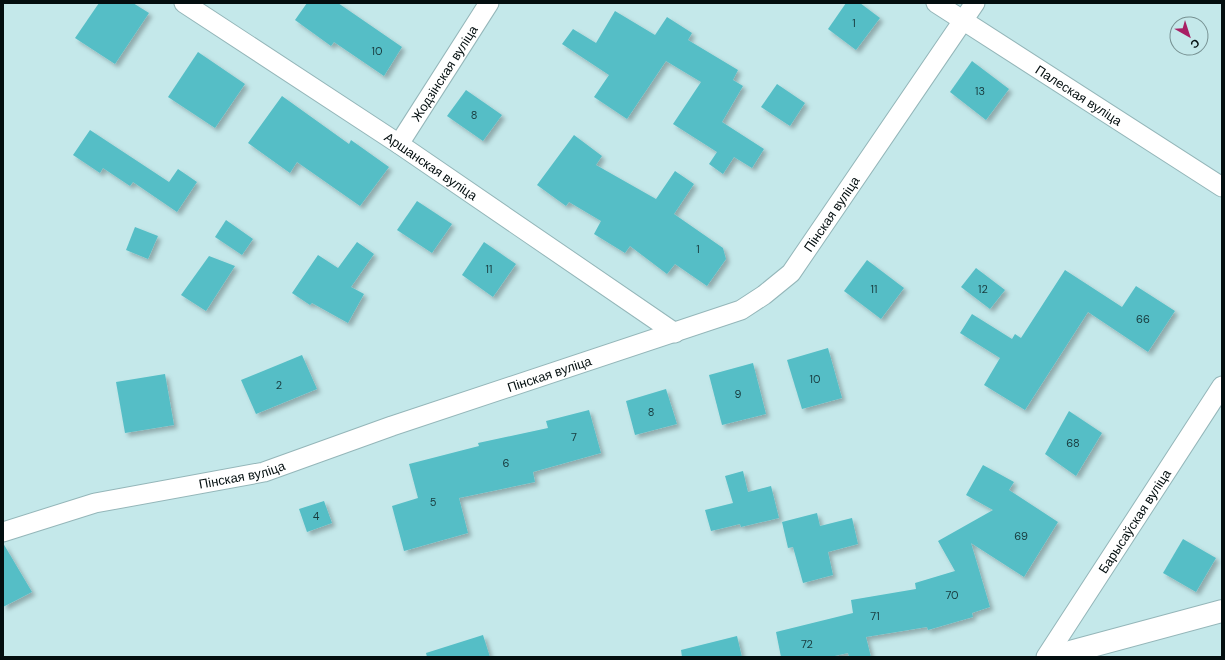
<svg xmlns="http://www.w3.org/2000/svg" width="1225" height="660" font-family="'DM Sans',sans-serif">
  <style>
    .building { fill: #55bec6; filter: url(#shadow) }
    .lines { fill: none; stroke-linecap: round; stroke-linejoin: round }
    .street-casing { stroke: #94b6b9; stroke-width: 21 }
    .secondary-casing { stroke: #94b6b9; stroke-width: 24 }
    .street { stroke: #fff; stroke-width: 19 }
    .secondary { stroke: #fff; stroke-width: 22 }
    .labels { text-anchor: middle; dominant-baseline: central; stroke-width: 4; stroke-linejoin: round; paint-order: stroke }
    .number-label { font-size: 11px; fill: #183a3d }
    .street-label { font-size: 13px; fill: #030e0f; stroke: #c4e8ea }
  </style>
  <defs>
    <filter id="shadow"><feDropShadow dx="3.5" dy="3.5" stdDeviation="2" flood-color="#0004"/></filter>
  </defs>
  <rect width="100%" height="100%" fill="#c4e8ea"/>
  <g class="building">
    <polygon points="99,3 133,3 149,13 115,64 75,38"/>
    <polygon points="307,3 338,3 402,47 384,76 334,42 331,46 295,20"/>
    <polygon points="846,3 860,3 880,18 856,50 828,29"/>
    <polygon points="615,11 655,35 667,17 692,33 688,40 738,70 733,80 743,86 722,122 764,149 752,168 734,157 723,174 709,164 717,152 673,124 701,82 666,61 627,119 594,97 609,75 562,44 573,29 596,43"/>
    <polygon points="198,52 245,84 215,128 168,97"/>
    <polygon points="972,61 1009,89 986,120 950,92"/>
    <polygon points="777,84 805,103 790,126 761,107"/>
    <polygon points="466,90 502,115 483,141 447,116"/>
    <polygon points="282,96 349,144 351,140 389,167 360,206 297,162 290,173 248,143"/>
    <polygon points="90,130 169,182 178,169 197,182 177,212 133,182 130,186 103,168 100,173 73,155"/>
    <polygon points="574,135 602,156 596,165 656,199 675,171 694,184 674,214 723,248 726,259 707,286 675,264 667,274 630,246 625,253 594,234 601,221 569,202 566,206 537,185"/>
    <polygon points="417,201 452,224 432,253 397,230"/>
    <polygon points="226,220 253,239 242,255 215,237"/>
    <polygon points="135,227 158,236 148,259 126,250"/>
    <polygon points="357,242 374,254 351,287 364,294 348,323 312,303 310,305 292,293 318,255 338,268"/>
    <polygon points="484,242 516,264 493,297 462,275"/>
    <polygon points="209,256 235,266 206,311 181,295"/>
    <polygon points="867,260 904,288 881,319 844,291"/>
    <polygon points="976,268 1005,290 990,309 961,287"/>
    <polygon points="1065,270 1122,307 1136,286 1175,311 1148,352 1088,312 1025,410 984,385 1000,358 960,333 972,314 1012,339 1015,334 1021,338"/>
    <polygon points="828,348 842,398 802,409 787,360"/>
    <polygon points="302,355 317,389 256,414 241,380"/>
    <polygon points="753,363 766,414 722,425 709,375"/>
    <polygon points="165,374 174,425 125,433 116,382"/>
    <polygon points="666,389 677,424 635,435 626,401"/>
    <polygon points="589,410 601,453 533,472 535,482 459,498 468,533 404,551 392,506 418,498 409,464 479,446 478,443 548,428 546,421"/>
    <polygon points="1069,411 1102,433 1076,476 1045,454"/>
    <polygon points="983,465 1014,482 1009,490 1058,522 1024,577 971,543 990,607 972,613 973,617 928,630 927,627 866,637 871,657 849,657 848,653 830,657 781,657 776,632 853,613 851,600 916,589 915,583 955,571 938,541 993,510 966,495"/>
    <polygon points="743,471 748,492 771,486 779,518 741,527 740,524 711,531 705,510 733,503 725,476"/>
    <polygon points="324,501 332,523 307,532 299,509"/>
    <polygon points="817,513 820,526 852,518 858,544 828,552 833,575 803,583 793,547 788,548 782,522"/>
    <polygon points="1183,539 1216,558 1196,592 1163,573"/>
    <polygon points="3,543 32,592 3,607"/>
    <polygon points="483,635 490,657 427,657 426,653"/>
    <polygon points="737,636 742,657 682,657 681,650"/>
  </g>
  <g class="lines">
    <defs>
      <g id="street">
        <path id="s1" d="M184,3L399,144L675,333"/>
        <path id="s2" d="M936,3L1222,187"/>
        <path id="s3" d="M399,144L489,3"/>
        <path id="s4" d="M3,532L95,503L264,472L392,426L741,310L764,295L791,273L975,3"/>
        <path id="s5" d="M1046,657L1222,386"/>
      </g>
      <polyline id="secondary" points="1051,657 1222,611"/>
    </defs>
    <use href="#street" class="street-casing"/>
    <use href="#secondary" class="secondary-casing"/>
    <use href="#street" class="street"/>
    <use href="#secondary" class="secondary"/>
  </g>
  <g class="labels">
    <g class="number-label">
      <text x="854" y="23">1</text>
      <text x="377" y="51">10</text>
      <text x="980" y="91">13</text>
      <text x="474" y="115">8</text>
      <text x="698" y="249">1</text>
      <text x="489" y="269">11</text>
      <text x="874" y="289">11</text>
      <text x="983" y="289">12</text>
      <text x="1143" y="319">66</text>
      <text x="815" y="379">10</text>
      <text x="279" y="385">2</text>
      <text x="738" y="394">9</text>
      <text x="651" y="412">8</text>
      <text x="574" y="437">7</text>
      <text x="1073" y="443">68</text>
      <text x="506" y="463">6</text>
      <text x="433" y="502">5</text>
      <text x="316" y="516">4</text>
      <text x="1021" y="536">69</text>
      <text x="952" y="595">70</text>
      <text x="875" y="616">71</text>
      <text x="807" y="644">72</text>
    </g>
    <g class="street-label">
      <text stroke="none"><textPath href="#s3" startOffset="84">Жодзінская вуліца</textPath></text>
      <text stroke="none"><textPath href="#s2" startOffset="170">Палеская вуліца</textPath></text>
      <text stroke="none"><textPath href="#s1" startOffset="296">Аршанская вуліца</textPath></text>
      <text stroke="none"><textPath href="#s4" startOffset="906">Пінская вуліца</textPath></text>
      <text stroke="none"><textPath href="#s4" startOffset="570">Пінская вуліца</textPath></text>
      <text stroke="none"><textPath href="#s4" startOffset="246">Пінская вуліца</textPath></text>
      <text stroke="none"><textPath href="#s5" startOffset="162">Барысаўская вуліца</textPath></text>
    </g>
  </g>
  <rect width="1225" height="660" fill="none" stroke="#030e0f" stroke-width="8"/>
  <g transform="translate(1189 36) rotate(141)"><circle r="19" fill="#c4e8ea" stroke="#779192"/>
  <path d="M0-3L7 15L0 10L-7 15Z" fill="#a81f64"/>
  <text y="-6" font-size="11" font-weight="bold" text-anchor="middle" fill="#030e0f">С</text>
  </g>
</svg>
